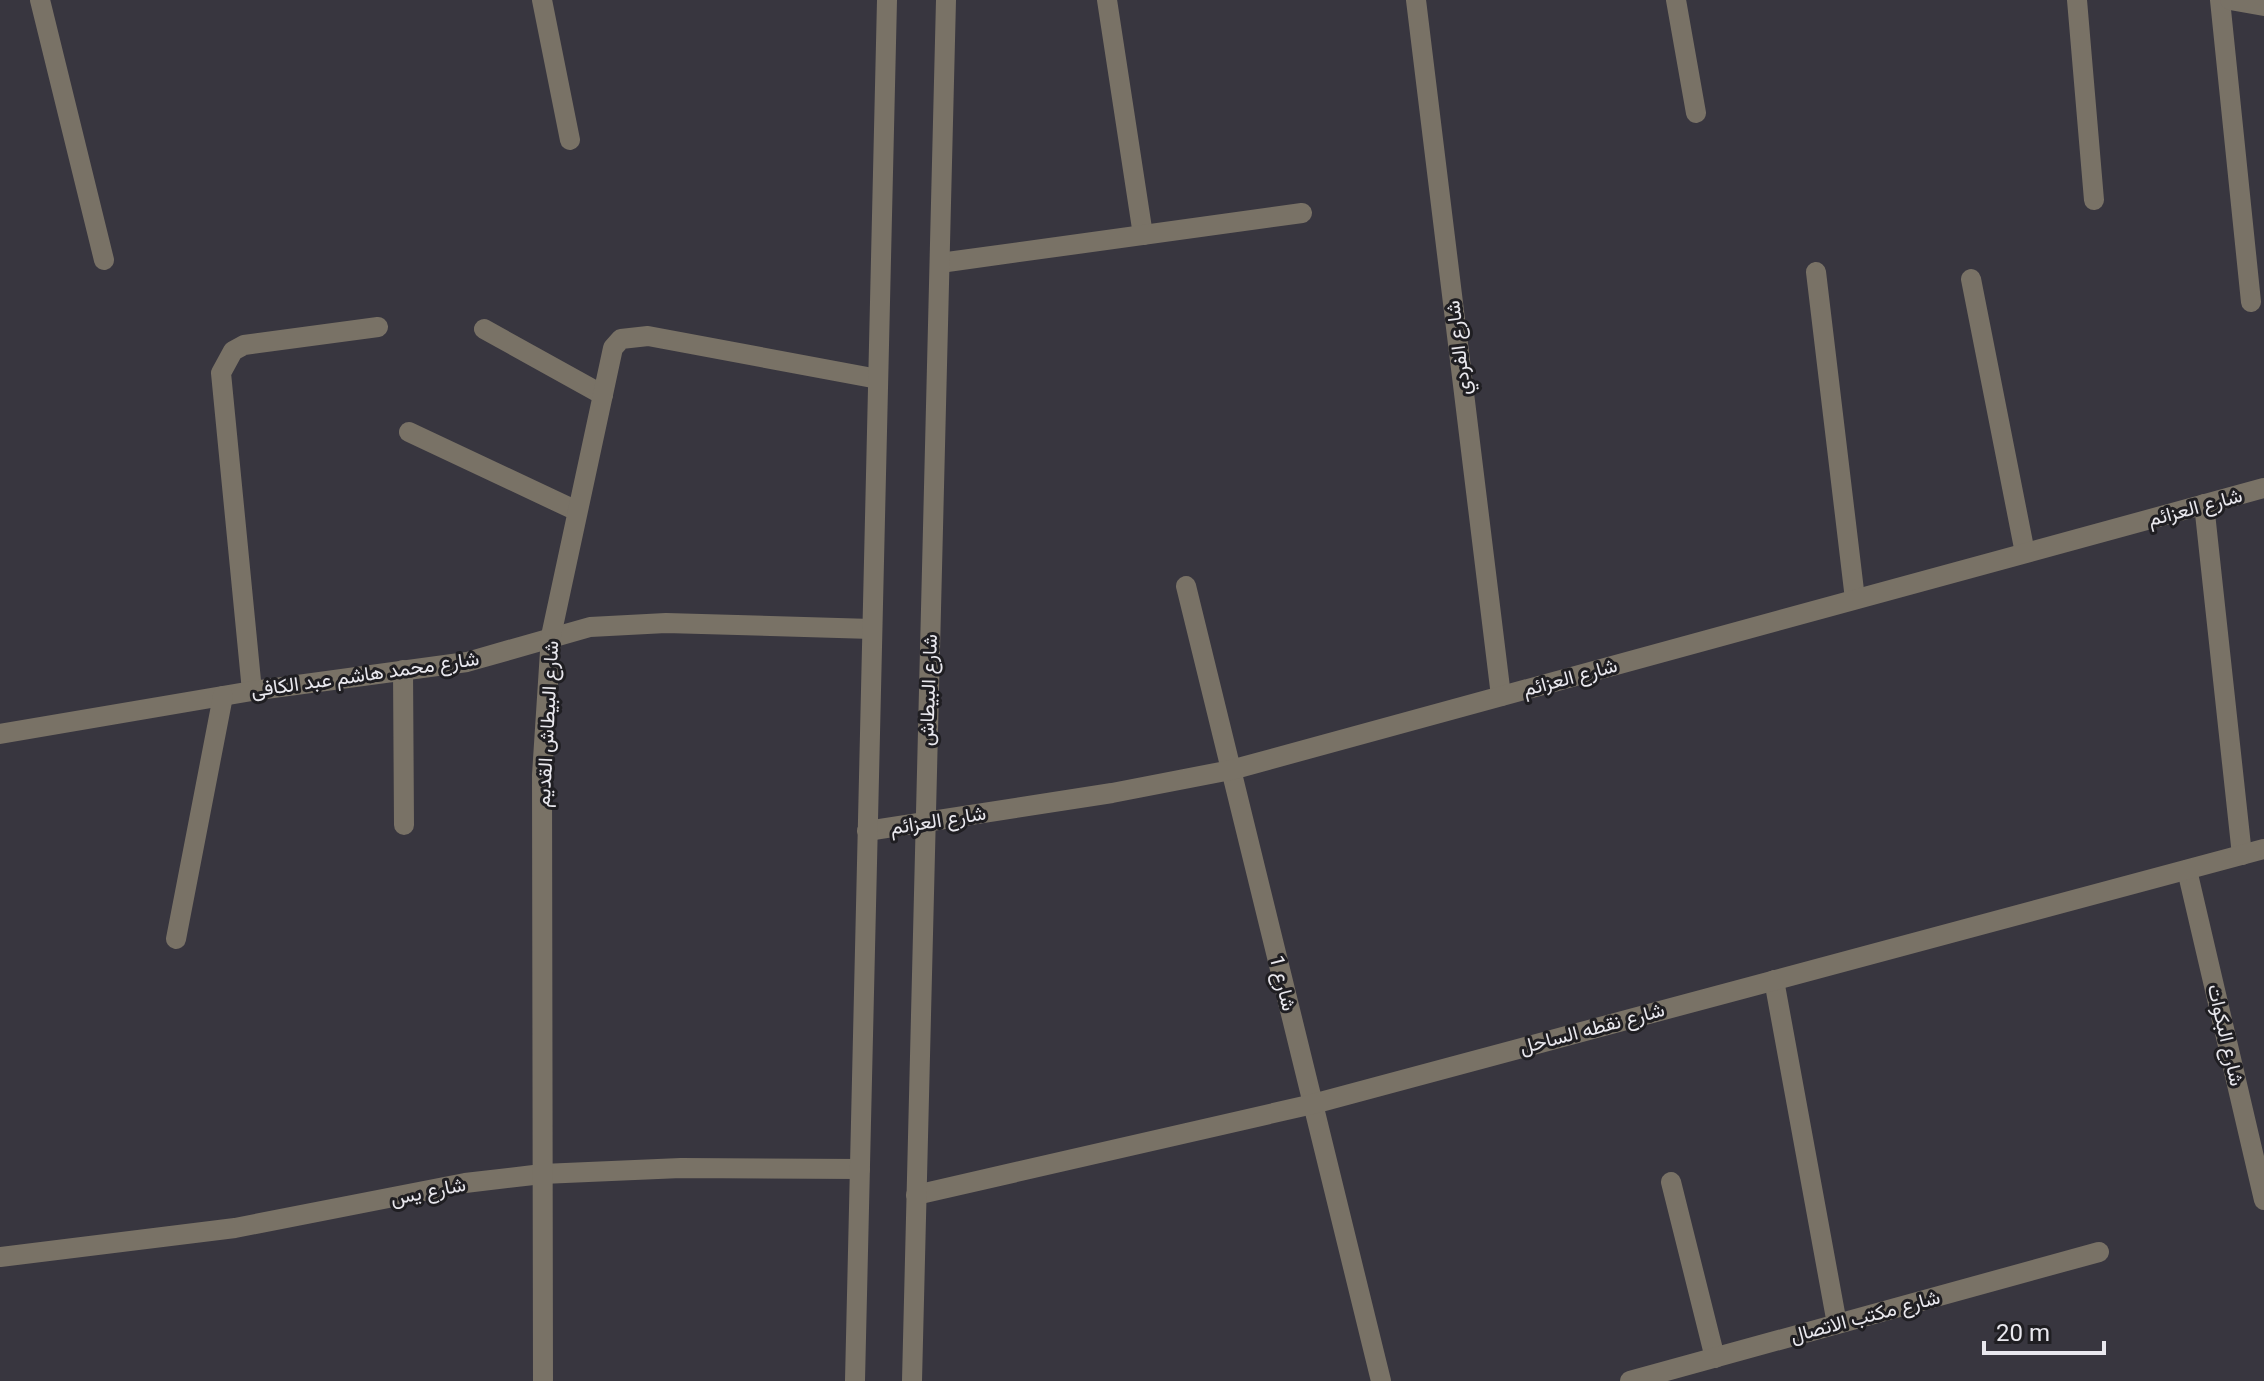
<svg xmlns="http://www.w3.org/2000/svg" width="2264" height="1381" font-family="Roboto,Vazirmatn,sans-serif">
  <style>
    .lines { fill: none; stroke-linecap: round; stroke-linejoin: round }
    .minor { stroke: #797266; stroke-width: 20 }
    .labels { text-anchor: middle; dominant-baseline: central; stroke-width: 6; stroke-linejoin: round; paint-order: stroke }
    .street-label { font-size: 20px; fill: #e9e8ee; stroke: #1f1e22 }
  </style>
  <rect width="100%" height="100%" fill="#38363f"/>
  <g class="lines">
    <g class="minor">
      <polyline points="40,0 104,260"/>
      <polyline points="542,0 570,140"/>
      <polyline points="1107,0 1143,235"/>
      <polyline points="1416,0 1501,696"/>
      <polyline points="1676,0 1696,113"/>
      <polyline points="2077,0 2094,200"/>
      <polyline points="2220,0 2251,302"/>
      <polyline points="2230,0 2264,6"/>
      <polyline points="940,263 1302,213"/>
      <polyline points="1816,272 1855,599"/>
      <polyline points="1971,279 2025,553"/>
      <polyline points="484,329 603,395"/>
      <polyline points="409,432 577,511"/>
      <polyline points="2204,504 2242,855"/>
      <polyline points="1186,586 1381,1381"/>
      <polyline points="403,670 404,825"/>
      <polyline points="252,691 221,373 233,351 244,345 378,327"/>
      <polyline points="0,734 252,691 467,662 590,627 666,623 872,629"/>
      <polyline points="867,831 1112,793 1231,770 2264,488"/>
      <polyline points="2187,870 2264,1200"/>
      <polyline points="176,939 223,696"/>
      <polyline points="1774,980 1837,1324"/>
      <polyline points="1671,1182 1715,1358"/>
      <polyline points="916,1195 1313,1104 2264,849"/>
      <polyline points="0,1257 235,1228 465,1183 542,1174 681,1168 860,1169"/>
      <polyline points="543,1381 542,775 551,636 613,348 621,339 648,336 878,379"/>
      <polyline points="855,1381 887,0"/>
      <polyline points="912,1381 946,0"/>
      <polyline points="1630,1381 2099,1252"/>
    </g>
  </g>
  <g class="labels">
    <g class="street-label">
      <text transform="translate(1458 348) rotate(-97)">شارع الفردي</text>
      <text transform="translate(2195 507) rotate(-15)">شارع العزائم</text>
      <text transform="translate(365 674) rotate(-8)">شارع محمد هاشم عبد الكافى</text>
      <text transform="translate(1570 677) rotate(-15)">شارع العزائم</text>
      <text transform="translate(928 690) rotate(-88)">شارع البيطاش</text>
      <text transform="translate(547 724) rotate(-87)">شارع البيطاش القديم</text>
      <text transform="translate(938 820) rotate(-9)">شارع العزائم</text>
      <text transform="translate(1283 983) rotate(76)">شارع 1</text>
      <text transform="translate(1592 1028) rotate(-15)">شارع نقطه الساحل</text>
      <text transform="translate(2226 1035) rotate(77)">شارع البكوات</text>
      <text transform="translate(428 1191) rotate(-11)">شارع يس</text>
      <text transform="translate(1865 1316) rotate(-15)">شارع مكتب الاتصال</text>
    </g>
  </g>
  <path d="M1984 1341v12h120v-12" fill="none" stroke="#e9e8ee" stroke-width="4"/>
  <text x="1996" y="1341" font-size="24" fill="#e9e8ee" stroke="#1f1e22" stroke-width="6" paint-order="stroke">20 m</text>
</svg>
